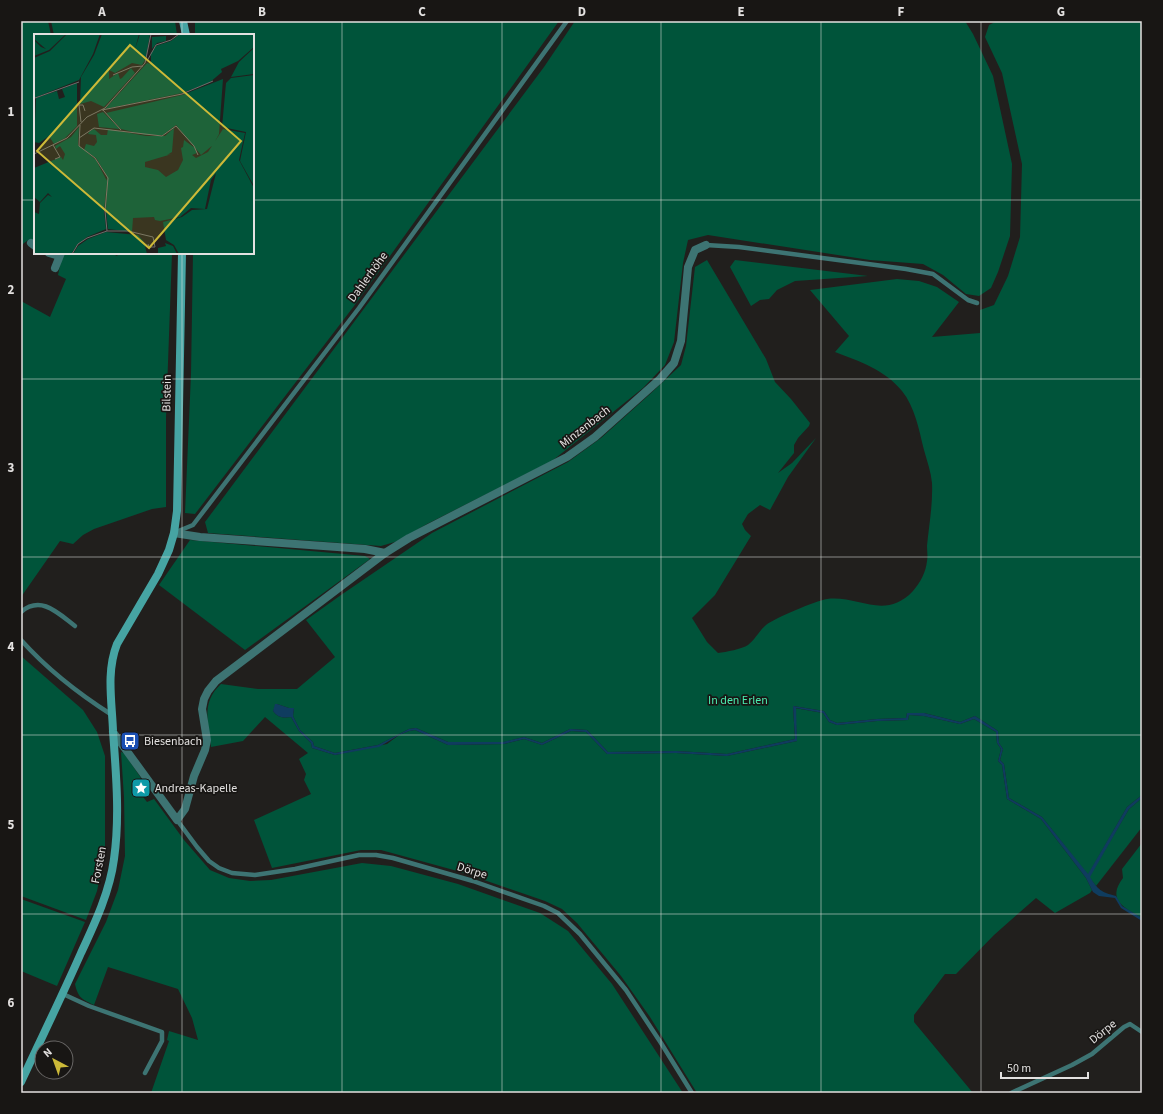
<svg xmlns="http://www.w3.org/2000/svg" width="1163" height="1114" font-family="'Source Sans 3',sans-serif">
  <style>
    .green { fill: #00543a }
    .water { fill: #0f3c5f }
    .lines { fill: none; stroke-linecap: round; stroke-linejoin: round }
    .lane { stroke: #3d7473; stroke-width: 4.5 }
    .street { stroke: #3d7473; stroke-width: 8 }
    .secondary { stroke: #46a4a3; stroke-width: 8 }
    .grid { fill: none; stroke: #e3e1e0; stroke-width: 1; stroke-opacity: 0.55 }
    .labels { text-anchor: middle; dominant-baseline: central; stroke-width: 3.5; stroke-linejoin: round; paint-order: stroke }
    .street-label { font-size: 12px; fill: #e3e1e0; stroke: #181614 }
    .park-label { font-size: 12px; fill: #4ceeb1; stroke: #181614 }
    .poi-label { font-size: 12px; fill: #e3e1e0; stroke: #181614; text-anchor: start }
    .inset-road { fill: none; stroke: #6f6d6b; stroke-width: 1 }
    .view { fill: #ccb938; fill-opacity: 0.15; stroke: #ccb938; stroke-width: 2 }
    .inset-edge { fill: none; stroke: #e3e1e0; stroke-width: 2 }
    .neatline { fill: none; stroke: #e3e1e0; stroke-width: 1.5 }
    .grid-label { font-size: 13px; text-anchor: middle; font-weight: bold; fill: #e3e1e0 }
  </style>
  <rect width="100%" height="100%" fill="#211f1d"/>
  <g class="green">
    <path d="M21,21H48L51,35H35V241C29,238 25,242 21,246Z"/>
    <polygon points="51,21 175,21 177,35 54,35"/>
    <polygon points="195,21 559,21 354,306 195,514 185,513 191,374 193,253 253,253 253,35 195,35"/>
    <polygon points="575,21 965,21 973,34 993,76 1012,164 1010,236 998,272 991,288 979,296 966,294 943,275 923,264 870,260 708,235 688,240 683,263 674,342 665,365 643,388 552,461 427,524 398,541 381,546 208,533 205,522 544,67"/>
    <path d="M997,21H1142V795L1127,807L1088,875L1042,817L1009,798L1004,764L1000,760L1003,749L999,743L998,731L975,716L960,722L924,713H907L906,718L877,719L837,723L830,720L824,711L793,706L795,739L727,754L676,751L608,752L587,730L570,729L542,743L524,737L504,742H448L416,728L409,729L378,745L335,753L314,746L313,742L300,730L293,716L294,708H289L277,704L273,711C278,718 284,718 291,717L299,731L311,743L312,748L335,755L387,744L399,735L409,731L415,730L448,745L504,744L524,739L542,745L571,731L586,732L607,754L676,753L727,756L797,741L795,708L823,713L829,722L837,725L877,721L908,720L909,715L924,716L960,724L974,719L996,732L997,743L1001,749L998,761L1002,765L1007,799L1041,819L1086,878L1092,890L1090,893L1055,913L1036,898L994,935L956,974H945L914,1015V1022L973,1093H697L650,1017L621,976L577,923L562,909L545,901L461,872L381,850H361L272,868L254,820L311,794L304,780L306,774L299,759L308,753L265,717L243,741L211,747C208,723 201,702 221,684L258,689H297L335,657L306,620L341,595L432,533L568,462L601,438L649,395L681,365L686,346L695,267L707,260L766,359L775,382L791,399L810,423L809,426L798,438L794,445V453L778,473L792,463L816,438L788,477L770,510L760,505L748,514L742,524L745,530L751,536L715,595L692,618L707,642L718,653C726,652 742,649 748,645C755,640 759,631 766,625C775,618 815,601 827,599C858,595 885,621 913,591C920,583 926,572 927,561C928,556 927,551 927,546C929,525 933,504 932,483C931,472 927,461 924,450C919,430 915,407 902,391C885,370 859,361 835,352L849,336L810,290L897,279L919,281L937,287L959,302L932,337L980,333V310L994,305L1008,276L1020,237L1022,164L1002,73L985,37L989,25Z"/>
    <polygon points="65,253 111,253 117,256 119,253 172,253 166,418 166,507 152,509 94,529 83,535 73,544 60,541 21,597 21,301 50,317 66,279 58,275 61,261"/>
    <polygon points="735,260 868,276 795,281 777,290 769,299 760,300 751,306 730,267"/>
    <polygon points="190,540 365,556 370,559 245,650 159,585"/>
    <polygon points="21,656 83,710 97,732 105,756 105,853 97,891 86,920 21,896"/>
    <path d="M121,752L124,753L141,778L139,780L141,786L137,789L147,802L154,799L184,840L210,870L229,878L250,881L271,880L362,863L391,866L458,884L540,913L568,931L612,984L683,1093H151L169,1041L167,1040L169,1031L198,1040L192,1018L178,989L108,967L94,1005C82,999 78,998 75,984L106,922L118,890L125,856L124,797Z"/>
    <polygon points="1142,798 1142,827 1096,886 1089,877 1129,809"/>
    <path d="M1142,843V918C1125,908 1106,900 1123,878L1122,869Z"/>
    <polygon points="21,899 85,922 57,986 21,971"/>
  </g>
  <path class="water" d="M275,704H277L289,708H294L293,716L300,730L313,742L314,746L335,753L378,745L409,729L416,728L448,742H503L524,737L542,743L570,729L587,730L608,752L676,751L727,754L795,739L793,706L824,711L830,720L837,723L877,719L906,718L907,713H924L960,722L975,716L998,731L999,743L1003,749L1000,760L1004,764L1009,798L1042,817L1088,874L1127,807L1142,795V798L1129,809L1090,877C1098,890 1101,892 1116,896L1122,906L1142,918V921L1121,908L1115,898L1099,896L1093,892L1086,878L1041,819L1007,799L1002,765L998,761L1001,749L997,743L996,732L974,719L960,724L924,716L909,715L908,720L877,721L837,725L829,722L823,713L796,708L797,741L727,756L676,753L607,754L586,732L571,731L542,745L524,739L504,744L448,745L415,730L409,731L399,735L379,747L335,755L312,748L311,743L299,731L291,717C284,718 278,718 273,711Z"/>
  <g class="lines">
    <g class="lane">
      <polyline points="706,245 739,247 906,269 933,274 968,300 977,303"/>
      <polyline points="176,532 193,525 359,308 567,21"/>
      <path d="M21,612C41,595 58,613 75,626"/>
      <path d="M21,640C47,669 79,694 112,715"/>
      <polyline points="177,820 197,847 209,861 219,868 232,873 255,875 295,869 359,855 376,855 393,858 473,881 544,906 558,913 580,934 626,990 661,1043 692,1093"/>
      <polyline points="63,994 89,1006 162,1032 162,1041 145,1073"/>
      <polyline points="1011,1093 1072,1065 1092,1054 1124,1027 1130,1024 1142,1032"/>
    </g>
    <g class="street">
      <polyline points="31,243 35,246"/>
      <polyline points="49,253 59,256"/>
      <polyline points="55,268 61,253"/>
      <polyline points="174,533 200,537 365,549 385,553"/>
      <polyline points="113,732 177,820 185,809 194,776 205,750 207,740 202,709 204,699 208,691 216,681 385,553 409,538 567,457 595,437 660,379 674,363 681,341 688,267 695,250 706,245"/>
    </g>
    <g class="secondary">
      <polyline points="183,21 186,35"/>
      <path d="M21,1082C41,1039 62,996 81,953C95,923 110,891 114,859C120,817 116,773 113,731C112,702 106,672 117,644L158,574L169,550L174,533L177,511L182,253"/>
    </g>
  </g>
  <path class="grid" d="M182,21V35M342,21V1093M502,21V1093M661,21V1093M821,21V1093M981,21V1093M21,200H35M253,200H1142M182,253V1093M21,379H1142M21,557H1142M21,735H1142M21,914H1142"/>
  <defs>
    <symbol id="bus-square" viewBox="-11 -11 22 22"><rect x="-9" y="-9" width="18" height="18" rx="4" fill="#1a4fb4" stroke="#181614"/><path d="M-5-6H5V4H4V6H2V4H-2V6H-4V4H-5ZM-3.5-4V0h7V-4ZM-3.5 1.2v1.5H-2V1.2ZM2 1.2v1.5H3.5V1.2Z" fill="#fff"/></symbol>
    <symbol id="sight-square" viewBox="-11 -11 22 22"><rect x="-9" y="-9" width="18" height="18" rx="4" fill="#0f9aa8" stroke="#181614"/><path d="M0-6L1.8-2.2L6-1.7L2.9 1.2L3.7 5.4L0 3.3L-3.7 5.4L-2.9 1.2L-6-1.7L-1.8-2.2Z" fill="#fff"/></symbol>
  </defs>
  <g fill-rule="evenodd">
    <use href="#bus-square" x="119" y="730" width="22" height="22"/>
    <use href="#sight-square" x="130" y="777" width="22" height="22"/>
  </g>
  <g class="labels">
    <g class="street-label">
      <text transform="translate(368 277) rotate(-54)">Dahlerhöhe</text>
      <text transform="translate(167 393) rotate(-89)">Bilstein</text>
      <text transform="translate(585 427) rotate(-38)">Minzenbach</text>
      <text transform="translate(99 865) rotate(-79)">Forsten</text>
      <text transform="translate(472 871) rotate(17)">Dörpe</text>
      <text transform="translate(1103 1032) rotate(-39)">Dörpe</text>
    </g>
    <g class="park-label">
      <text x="738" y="700">In den Erlen</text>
    </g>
    <g class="poi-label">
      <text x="144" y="741">Biesenbach</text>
      <text x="155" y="788">Andreas-Kapelle</text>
    </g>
  </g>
  <g transform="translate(34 34)">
    <rect width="220" height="220" fill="#211f1d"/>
    <path d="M0,0H32L15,16L0,22V6L7,13L12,15L0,5ZM33,0H66L59,20L45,46L0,64V24L16,17ZM68,0H105L101,15L106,0H116L112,24L108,31L98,29L81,39L75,36V45L84,39L86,45L88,44L97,34L101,39L70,73L57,67L46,70L47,43L60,21ZM146,0H220V13L204,27L187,35L188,38L175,49L148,59L71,75L113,29L117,30V19L122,12L137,7ZM132,2V7L123,9L118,15V3ZM220,14V40L197,43L205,28ZM220,41V152L206,127L212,98L188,93L192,49L197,44ZM189,45L185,100L179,111L167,121L142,91L129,101H111L87,95L72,79L148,61ZM43,49V92L31,104L20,110L15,102L5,109L0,108L2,64L23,57L25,65L31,63L28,55ZM69,78L85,94V95L65,93L63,80ZM45,93L44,111L62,126L73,147L70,177L72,195L53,203L43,211L37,220H0V178L5,180L6,169L14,161L18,163L24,176L18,163L14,159L6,168L0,163V134L27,123L29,126L31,120L26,112L22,115L21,112L37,103ZM140,94L138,118L133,121L138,120L111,128V133L124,136L132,143L144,136L149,126L147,114L149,113L150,106L161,114L163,119L158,121L162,124L174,118L189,95L211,99L205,126L220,154V220H145L140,211L132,206L129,188L148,183L158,176L173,175L182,139L177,146L171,175L157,174L146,183L126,187L121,186L120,183L99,184L98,198L74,195L72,177L73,142L62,124L50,116L52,110L60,112L63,108L62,101L54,100L56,97L60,95L67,101H73L74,95L112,102H131ZM72,198L104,201L110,208L113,220H39L44,212L54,205ZM131,209L139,212L143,220H124V214L132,212Z" fill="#00543a"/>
    <path class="inset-road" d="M113,27L122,11L137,6L145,0M79,41L98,33L109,32M1,64L45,48M68,76L148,60L179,47M69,76L87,96M47,88L45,71H49L51,77M46,91L45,112L61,124L74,144L71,177L73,197M45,104L60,94L128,102L142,92L160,112L164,121M19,111L26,123L21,125M0,120L33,104L53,83L71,74L111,29L117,0M38,220L44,210L53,204L73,197H94L119,203L121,213H115L114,210"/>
    <path class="view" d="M96,11L207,107L115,214L3,117Z"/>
    <rect width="220" height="220" class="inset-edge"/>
  </g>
  <rect width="1163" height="1114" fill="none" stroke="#181614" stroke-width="44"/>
  <g transform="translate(54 1060) rotate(319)"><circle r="19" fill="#181614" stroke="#696766"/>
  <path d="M0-3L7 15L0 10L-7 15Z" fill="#ccb938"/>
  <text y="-6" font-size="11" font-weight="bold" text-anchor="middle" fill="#e3e1e0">N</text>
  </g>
  <path d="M1001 1072v6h87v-6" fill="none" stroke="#e3e1e0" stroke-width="2"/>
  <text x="1007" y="1072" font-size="12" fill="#e3e1e0" stroke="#181614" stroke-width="3" paint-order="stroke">50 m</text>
  <rect x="22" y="22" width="1119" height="1070" class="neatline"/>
  <g class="grid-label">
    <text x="102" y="16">A</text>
    <text x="262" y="16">B</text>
    <text x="422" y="16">C</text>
    <text x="582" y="16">D</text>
    <text x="741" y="16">E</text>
    <text x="901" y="16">F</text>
    <text x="1061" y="16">G</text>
    <text x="11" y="116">1</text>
    <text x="11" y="294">2</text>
    <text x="11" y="472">3</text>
    <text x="11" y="651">4</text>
    <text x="11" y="829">5</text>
    <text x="11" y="1007">6</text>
  </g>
</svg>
